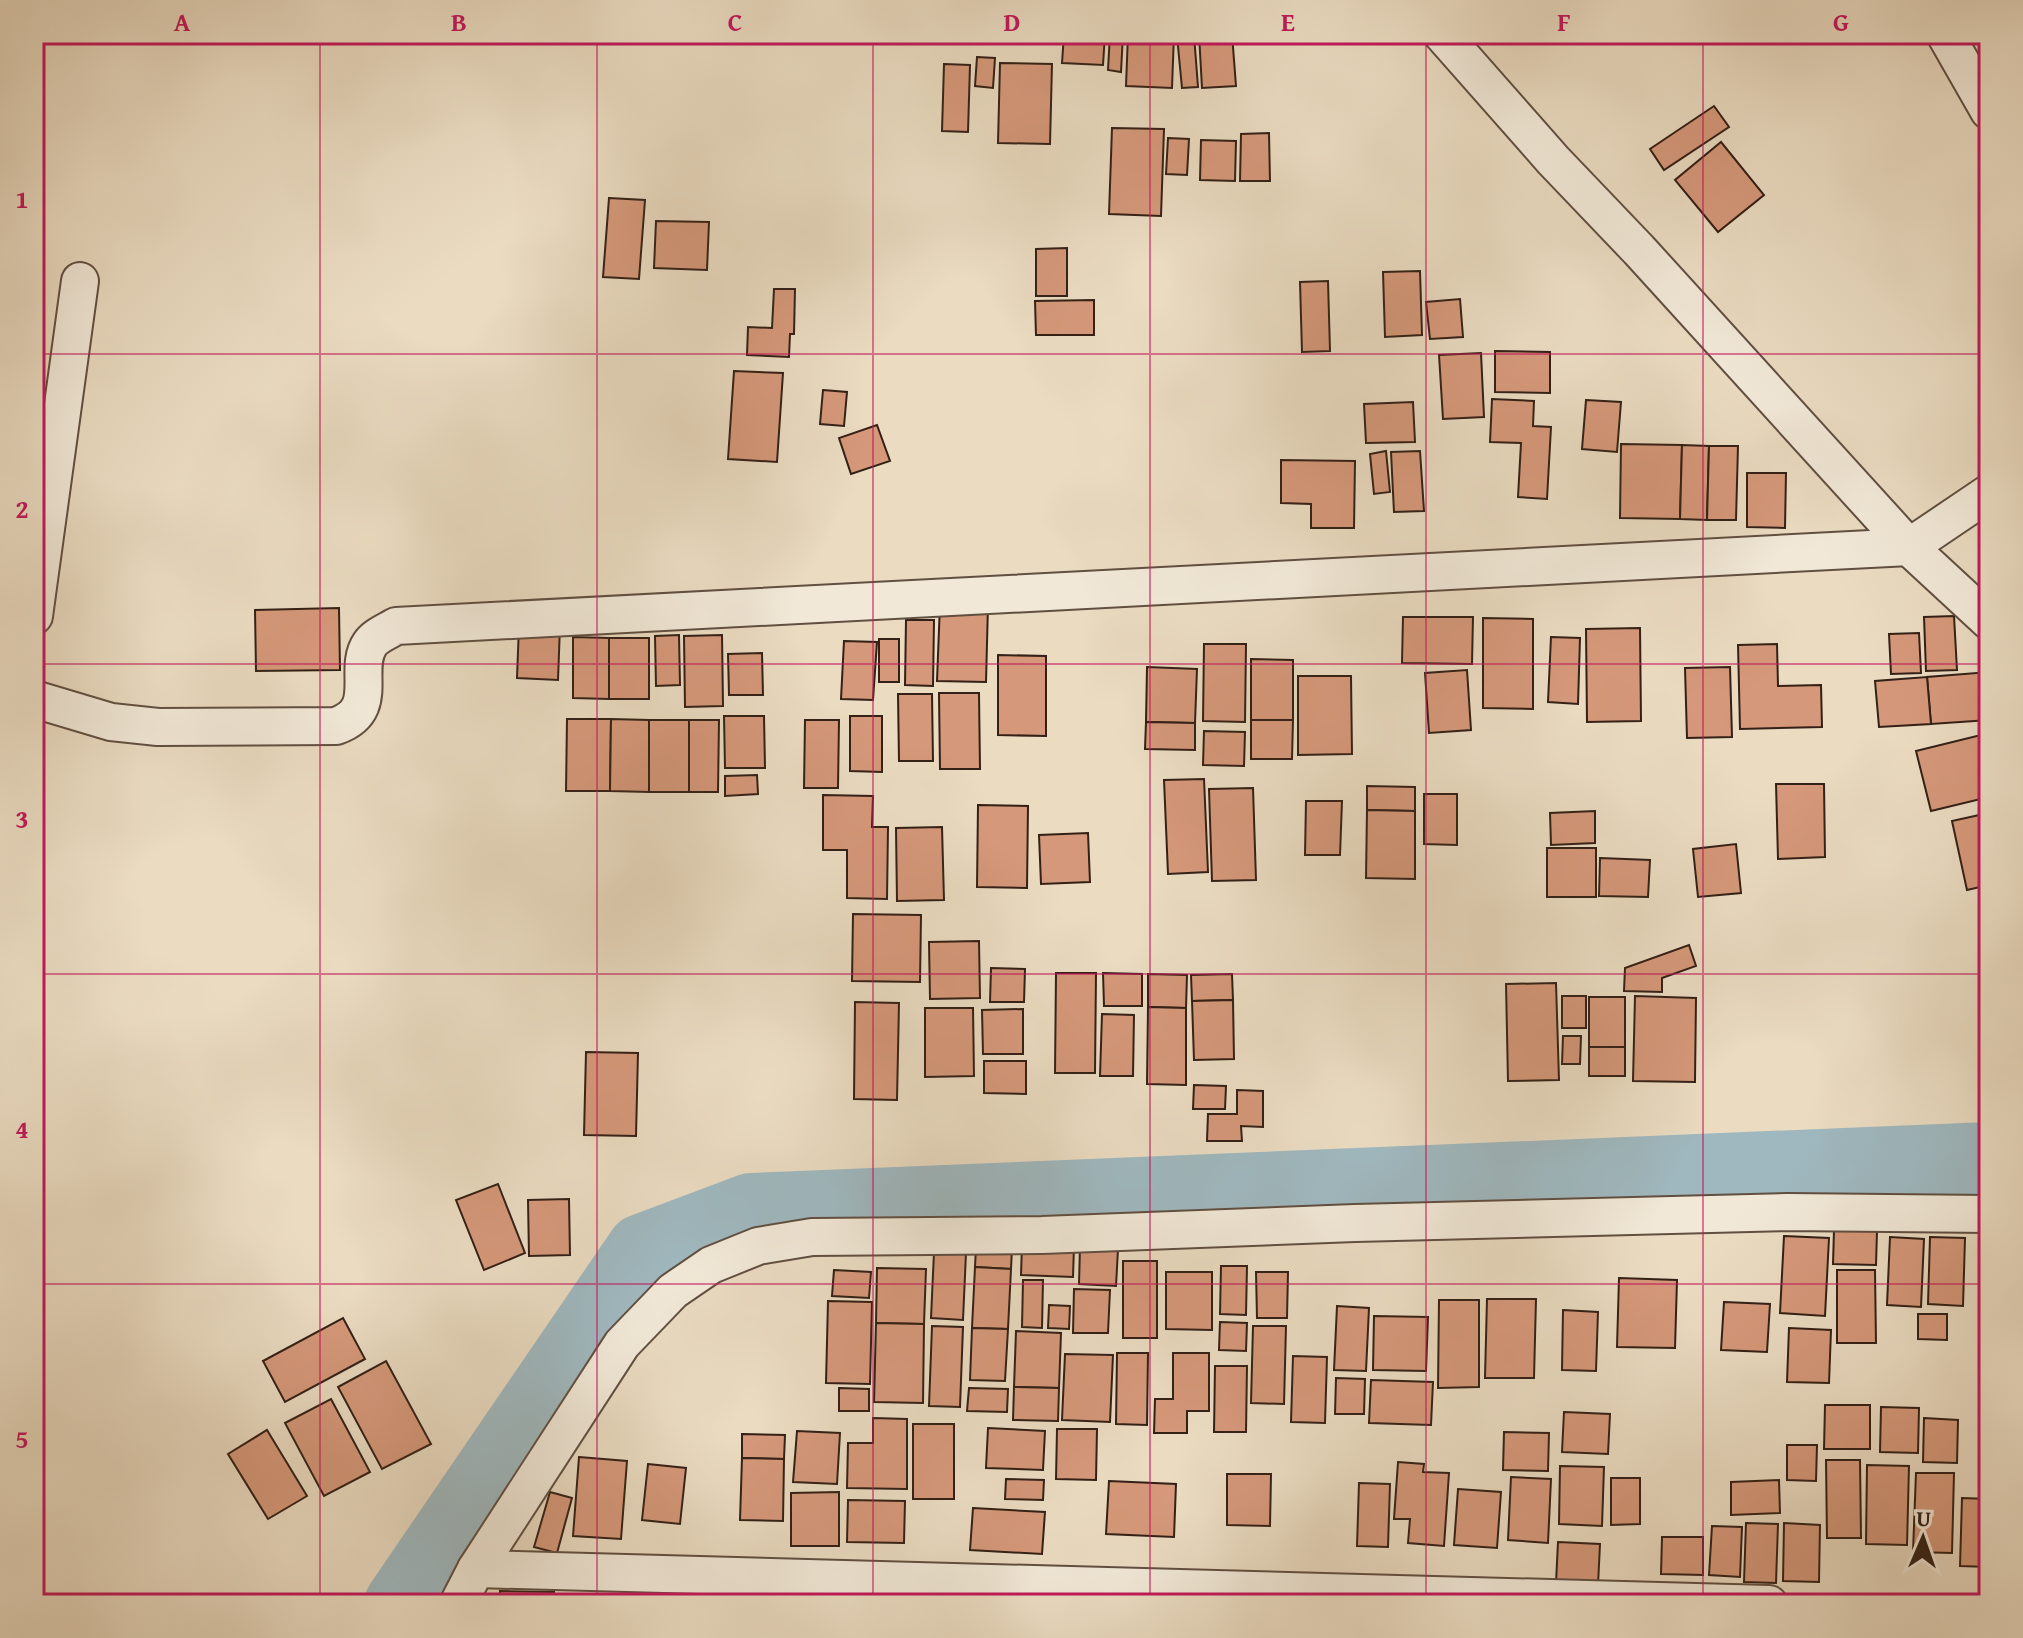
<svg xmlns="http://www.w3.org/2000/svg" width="2023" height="1638" font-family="'Gentium Book Plus',serif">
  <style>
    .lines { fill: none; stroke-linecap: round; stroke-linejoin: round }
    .river { stroke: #9fb8bf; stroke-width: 72 }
    .building { fill: #d5987a; stroke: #332016; stroke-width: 2 }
    .street-casing { stroke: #614f41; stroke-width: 40 }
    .street { stroke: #f1e8d7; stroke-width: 36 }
    .grid { fill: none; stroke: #c2185b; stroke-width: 2; stroke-opacity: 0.55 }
    .neatline { fill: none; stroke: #c2185b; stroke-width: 3 }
    .grid-label { font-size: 26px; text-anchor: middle; font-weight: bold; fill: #c2185b }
  </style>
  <rect width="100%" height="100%" fill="#eadbc1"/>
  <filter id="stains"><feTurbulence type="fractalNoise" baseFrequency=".0025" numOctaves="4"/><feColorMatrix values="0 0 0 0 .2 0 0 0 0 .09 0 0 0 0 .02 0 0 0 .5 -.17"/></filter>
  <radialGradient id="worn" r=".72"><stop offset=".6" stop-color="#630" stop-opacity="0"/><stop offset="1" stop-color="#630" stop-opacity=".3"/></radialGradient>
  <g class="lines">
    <polyline class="river" points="400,1604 642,1250 751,1209 1989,1158"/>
  </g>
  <g class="building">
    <polygon points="1064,34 1105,34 1103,65 1062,63"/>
    <polygon points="1110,34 1123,34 1121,72 1108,70"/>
    <polygon points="1128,34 1174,34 1172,88 1126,86"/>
    <polygon points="1199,34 1232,34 1236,86 1202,88"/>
    <polygon points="1194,35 1198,87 1182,88 1177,36"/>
    <polygon points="977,57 995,58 993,88 975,86"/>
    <polygon points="1000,63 1052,64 1050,144 998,143"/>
    <polygon points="944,64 970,65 968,132 942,131"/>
    <polygon points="1714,106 1729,127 1664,170 1650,149"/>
    <polygon points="1112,128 1164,129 1161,216 1109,214"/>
    <polygon points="1269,133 1270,181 1240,181 1241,134"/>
    <polygon points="1168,138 1189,139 1187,175 1166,174"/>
    <polygon points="1201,140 1236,141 1235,181 1200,180"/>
    <polygon points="1721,142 1764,195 1718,232 1675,180"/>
    <polygon points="609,198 645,200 639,279 603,277"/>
    <polygon points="656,221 709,222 707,270 654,268"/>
    <polygon points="1067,248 1067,296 1036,296 1036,249"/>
    <polygon points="1420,271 1422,335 1385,337 1383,272"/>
    <polygon points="1328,281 1330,351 1302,352 1300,282"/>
    <polygon points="774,289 795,289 794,334 790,334 789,357 747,355 748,327 772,328"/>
    <polygon points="1460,299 1463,337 1430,339 1426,302"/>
    <polygon points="1094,300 1094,335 1036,335 1035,301"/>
    <polygon points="1495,351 1550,352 1550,393 1495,392"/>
    <polygon points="1481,353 1484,417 1443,419 1439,355"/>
    <polygon points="734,371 783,373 777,462 728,459"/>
    <polygon points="823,390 847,392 844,426 820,424"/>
    <polygon points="1492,399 1534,401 1533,426 1551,427 1547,499 1518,497 1521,443 1490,442"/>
    <polygon points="1586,400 1621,402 1617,452 1582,449"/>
    <polygon points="1413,402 1415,442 1366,443 1364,404"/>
    <polygon points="877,425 890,461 851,474 839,438"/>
    <polygon points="1621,444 1682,445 1680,519 1620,518"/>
    <polygon points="1682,445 1709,446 1707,520 1680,519"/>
    <polygon points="1709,446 1738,446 1736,520 1707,520"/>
    <polygon points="1386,451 1390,492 1374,494 1370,454"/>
    <polygon points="1420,451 1424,511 1394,512 1391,452"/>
    <polygon points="1281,460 1355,461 1354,528 1311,528 1311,504 1281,503"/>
    <polygon points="1747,473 1786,473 1785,528 1747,527"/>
    <polygon points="940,604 988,605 986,682 937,681"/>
    <polygon points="339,608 340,670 256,671 255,610"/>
    <polygon points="1954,616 1957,670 1926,671 1924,617"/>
    <polygon points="1403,617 1473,617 1472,664 1402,663"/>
    <polygon points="1483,618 1533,619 1533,709 1483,708"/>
    <polygon points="906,620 934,620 933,686 905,685"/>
    <polygon points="519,625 560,626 558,680 517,678"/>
    <polygon points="1640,628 1641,721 1587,722 1586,629"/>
    <polygon points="1919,633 1921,673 1891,674 1889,634"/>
    <polygon points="679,635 680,685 656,686 655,636"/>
    <polygon points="722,635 723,706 685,707 684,636"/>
    <polygon points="573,637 609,638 609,699 573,698"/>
    <polygon points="1551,637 1580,638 1578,704 1548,702"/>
    <rect x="609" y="638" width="40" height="61"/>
    <rect x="879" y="639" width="20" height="43"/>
    <polygon points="844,641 877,642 873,700 841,699"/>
    <polygon points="1204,644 1246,644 1245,722 1203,721"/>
    <polygon points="1777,644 1778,686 1821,685 1822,727 1740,729 1738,645"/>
    <polygon points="762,653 763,695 729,695 728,654"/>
    <polygon points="998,655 1046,656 1046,736 998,735"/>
    <polygon points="1251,659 1293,660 1293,720 1251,720"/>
    <polygon points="1147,667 1197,669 1195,723 1146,722"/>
    <polygon points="1730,667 1732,737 1687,738 1685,668"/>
    <polygon points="1467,670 1471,730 1429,733 1425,673"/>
    <polygon points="1989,672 1989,720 1931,724 1927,677"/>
    <polygon points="1298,676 1351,676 1352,754 1298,755"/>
    <polygon points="1927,677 1931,724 1879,727 1875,681"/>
    <polygon points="939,693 979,693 980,769 940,769"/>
    <polygon points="898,694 932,694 933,761 899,761"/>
    <polygon points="724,716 764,716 765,768 725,768"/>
    <polygon points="850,716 882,716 882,772 850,771"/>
    <polygon points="567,719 611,719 610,791 566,791"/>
    <polygon points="611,719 649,720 649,792 610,791"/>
    <rect x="649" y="720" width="40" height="72"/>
    <polygon points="689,720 719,720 718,792 689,792"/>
    <polygon points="805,720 839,720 838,788 804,788"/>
    <polygon points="1251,720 1293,720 1292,759 1251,759"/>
    <polygon points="1146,722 1195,723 1195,750 1145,749"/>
    <polygon points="1204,731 1245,732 1244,766 1203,765"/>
    <polygon points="1989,733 1989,797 1931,811 1916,751"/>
    <polygon points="757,775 758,794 725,796 725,776"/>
    <polygon points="1204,779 1208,872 1168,874 1164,780"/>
    <polygon points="1776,784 1824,784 1825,857 1778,859"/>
    <polygon points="1367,786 1415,787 1415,811 1367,810"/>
    <polygon points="1253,788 1256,880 1212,881 1209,789"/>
    <polygon points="1424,794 1457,794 1457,845 1424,844"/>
    <polygon points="823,795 873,796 872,827 888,827 887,899 847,898 847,850 823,850"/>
    <polygon points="1306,801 1342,801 1340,855 1305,855"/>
    <polygon points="978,805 1028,806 1027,888 977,887"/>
    <polygon points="1367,810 1415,811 1415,879 1366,878"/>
    <polygon points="1595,811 1595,843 1551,845 1550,813"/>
    <polygon points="1984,814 1989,836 1989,885 1967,890 1952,821"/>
    <polygon points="942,827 944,900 897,901 896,828"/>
    <polygon points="1088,833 1090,882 1041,884 1039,835"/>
    <polygon points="1736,844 1741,893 1698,897 1693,849"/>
    <rect x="1547" y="848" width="49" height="49"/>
    <polygon points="1600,858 1650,860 1648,897 1599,896"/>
    <polygon points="853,914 921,915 920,982 852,981"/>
    <polygon points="979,941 980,998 930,999 929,942"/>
    <polygon points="1689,945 1696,966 1662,978 1662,992 1624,991 1625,968"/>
    <polygon points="991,968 1025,969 1024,1002 990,1002"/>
    <polygon points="1056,973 1096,973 1095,1073 1055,1073"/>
    <polygon points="1103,973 1142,974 1142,1006 1104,1006"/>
    <polygon points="1148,974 1187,975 1186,1008 1148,1007"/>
    <polygon points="1232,974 1233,1000 1192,1001 1191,975"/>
    <polygon points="1556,983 1559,1080 1508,1081 1506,984"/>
    <rect x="1562" y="996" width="24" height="32"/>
    <polygon points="1635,996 1696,998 1695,1082 1633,1081"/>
    <rect x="1589" y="997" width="36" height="50"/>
    <polygon points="1233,1000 1234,1059 1194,1060 1192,1001"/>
    <polygon points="855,1002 899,1003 897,1100 854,1099"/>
    <polygon points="1148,1007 1186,1008 1186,1085 1147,1084"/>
    <polygon points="925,1008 973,1008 974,1076 925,1077"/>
    <polygon points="1023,1009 1023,1054 983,1054 982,1010"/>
    <polygon points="1102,1014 1134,1015 1133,1076 1100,1076"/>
    <polygon points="1563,1036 1581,1036 1580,1064 1562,1064"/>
    <rect x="1589" y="1047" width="36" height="29"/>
    <polygon points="586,1052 638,1053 636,1136 584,1135"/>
    <polygon points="984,1061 1026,1061 1026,1094 984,1093"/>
    <polygon points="1194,1085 1226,1086 1225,1109 1193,1109"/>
    <polygon points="1237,1090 1263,1091 1263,1127 1241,1126 1242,1141 1207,1141 1208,1114 1237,1114"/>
    <polygon points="498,1184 525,1253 484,1270 456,1200"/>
    <polygon points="569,1199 570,1255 529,1256 528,1200"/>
    <polygon points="1834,1230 1877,1231 1876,1265 1833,1264"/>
    <polygon points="1784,1236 1829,1238 1825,1316 1780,1313"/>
    <polygon points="1890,1237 1924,1239 1921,1307 1887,1305"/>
    <polygon points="1930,1237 1965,1238 1963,1306 1928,1304"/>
    <polygon points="1022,1244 1074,1246 1073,1277 1021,1275"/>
    <polygon points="976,1247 1012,1248 1011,1269 975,1267"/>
    <polygon points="1080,1247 1118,1249 1116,1286 1079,1284"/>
    <polygon points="934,1252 966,1253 963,1320 931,1318"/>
    <rect x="1123" y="1261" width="34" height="77"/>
    <polygon points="1221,1266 1247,1266 1246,1315 1220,1314"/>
    <polygon points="975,1267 1011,1269 1008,1329 972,1328"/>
    <polygon points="877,1268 926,1269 924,1324 876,1323"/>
    <polygon points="834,1270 871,1272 869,1298 832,1296"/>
    <polygon points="1837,1270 1875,1270 1876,1343 1837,1343"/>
    <polygon points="1166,1272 1212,1272 1212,1330 1166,1329"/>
    <polygon points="1256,1272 1288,1272 1287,1318 1257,1318"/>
    <polygon points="1619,1278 1677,1280 1675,1348 1617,1347"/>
    <polygon points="1023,1280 1043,1280 1042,1328 1022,1327"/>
    <polygon points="1982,1286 1989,1286 1989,1333 1980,1332"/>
    <polygon points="1074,1289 1110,1290 1108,1333 1073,1333"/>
    <polygon points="1487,1299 1536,1299 1534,1378 1485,1378"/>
    <polygon points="1439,1300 1479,1300 1479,1387 1438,1388"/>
    <polygon points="828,1301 872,1302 870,1384 826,1383"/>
    <polygon points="1724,1302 1770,1304 1767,1352 1721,1350"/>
    <polygon points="1049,1305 1070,1306 1069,1329 1048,1328"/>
    <polygon points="1337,1306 1369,1308 1366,1371 1334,1370"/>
    <polygon points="1563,1310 1598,1312 1596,1371 1562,1370"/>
    <polygon points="1918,1314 1947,1314 1947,1340 1918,1339"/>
    <polygon points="1374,1316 1428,1317 1426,1371 1373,1370"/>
    <polygon points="343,1318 365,1359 285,1402 263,1361"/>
    <polygon points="1220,1322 1247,1323 1246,1351 1219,1350"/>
    <polygon points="876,1323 924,1324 923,1403 874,1402"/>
    <polygon points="932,1326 963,1327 960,1407 929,1406"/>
    <polygon points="1253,1326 1286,1326 1284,1404 1251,1403"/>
    <polygon points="972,1328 1008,1329 1005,1381 970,1380"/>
    <polygon points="1789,1328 1831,1330 1829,1383 1787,1382"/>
    <polygon points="1016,1331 1061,1333 1059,1388 1014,1387"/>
    <polygon points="1986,1340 1989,1340 1989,1378 1984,1378"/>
    <polygon points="1117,1353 1148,1353 1147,1425 1116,1424"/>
    <polygon points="1173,1353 1209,1353 1209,1411 1187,1411 1187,1433 1154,1433 1155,1399 1173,1399"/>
    <polygon points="1065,1354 1113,1355 1110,1422 1062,1420"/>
    <polygon points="1293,1356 1327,1357 1325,1423 1291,1422"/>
    <polygon points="386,1361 431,1444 382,1469 338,1387"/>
    <polygon points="1215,1366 1247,1366 1246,1432 1214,1432"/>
    <polygon points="1336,1378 1365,1379 1364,1414 1335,1414"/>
    <polygon points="1371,1380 1433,1382 1431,1425 1369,1423"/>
    <polygon points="1014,1387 1059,1388 1058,1421 1013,1420"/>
    <polygon points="839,1388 869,1389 869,1411 839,1411"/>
    <polygon points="969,1388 1008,1389 1007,1412 967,1411"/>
    <polygon points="331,1399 370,1472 324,1496 285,1423"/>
    <polygon points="1825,1405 1870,1405 1870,1449 1824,1449"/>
    <polygon points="1881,1407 1919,1408 1918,1453 1880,1452"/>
    <polygon points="1564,1412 1610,1414 1608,1454 1562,1452"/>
    <polygon points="873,1418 907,1419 907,1489 847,1488 848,1443 873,1443"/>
    <polygon points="1924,1418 1958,1420 1957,1463 1923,1462"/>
    <rect x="913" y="1424" width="41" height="75"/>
    <polygon points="988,1428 1045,1431 1043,1470 986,1468"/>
    <polygon points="1057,1429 1097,1429 1096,1480 1056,1479"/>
    <polygon points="267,1430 307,1496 268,1519 228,1454"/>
    <polygon points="797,1431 840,1433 837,1484 793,1482"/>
    <polygon points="1504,1432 1549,1433 1548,1471 1503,1470"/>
    <polygon points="742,1434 785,1435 784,1459 742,1458"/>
    <polygon points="1787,1445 1817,1445 1816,1481 1787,1480"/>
    <polygon points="579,1457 627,1461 621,1539 573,1536"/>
    <polygon points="742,1458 784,1459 783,1521 740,1520"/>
    <polygon points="1826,1460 1860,1460 1861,1538 1827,1538"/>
    <polygon points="1398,1462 1424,1464 1423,1472 1449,1473 1444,1546 1408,1543 1410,1519 1394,1519"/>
    <polygon points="648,1464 686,1468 680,1524 642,1520"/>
    <polygon points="1867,1465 1909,1466 1907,1545 1866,1544"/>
    <polygon points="1560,1466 1604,1467 1602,1526 1559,1524"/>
    <polygon points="1916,1473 1954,1473 1952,1553 1913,1552"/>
    <polygon points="1227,1474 1271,1474 1270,1526 1227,1525"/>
    <polygon points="1511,1477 1551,1479 1548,1543 1508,1540"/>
    <polygon points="1611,1478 1640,1478 1640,1524 1611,1525"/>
    <polygon points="1006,1479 1044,1480 1043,1500 1005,1499"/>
    <polygon points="1779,1480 1780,1513 1731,1515 1731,1482"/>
    <polygon points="1109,1481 1176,1484 1174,1537 1106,1534"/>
    <polygon points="1359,1483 1390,1484 1388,1547 1357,1546"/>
    <polygon points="1458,1489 1501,1492 1497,1548 1454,1545"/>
    <polygon points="550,1492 572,1498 557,1553 534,1547"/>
    <polygon points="839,1492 839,1546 791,1546 791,1493"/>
    <polygon points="1962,1498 1989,1499 1989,1567 1960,1566"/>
    <polygon points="848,1500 905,1501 904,1543 847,1542"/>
    <polygon points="973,1508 1045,1512 1042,1554 970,1550"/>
    <polygon points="1746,1523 1778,1524 1776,1583 1744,1582"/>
    <polygon points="1784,1523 1820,1525 1819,1582 1783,1581"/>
    <polygon points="1712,1526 1742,1527 1740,1577 1709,1575"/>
    <polygon points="1662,1537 1703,1537 1703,1575 1661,1574"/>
    <polygon points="1558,1542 1600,1544 1598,1585 1556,1583"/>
    <polygon points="500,1591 554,1592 554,1604 500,1604"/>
  </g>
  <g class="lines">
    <defs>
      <g id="street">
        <polyline points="1442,34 1553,160 1639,250 1909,547 1989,621"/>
        <polyline points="1945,34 1989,111"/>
        <polyline points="34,616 80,281"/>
        <path d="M34,699L111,722L158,727L336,726C382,710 352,670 370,644C375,636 388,631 396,626L1909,547L1989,493"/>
        <polyline points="476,1569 1769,1604"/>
        <polyline points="458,1604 476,1569 622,1344 673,1291 711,1265 758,1246 812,1237 1042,1235 1355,1223 1787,1212 1989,1214"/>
      </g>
    </defs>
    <use href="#street" class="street-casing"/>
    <use href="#street" class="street"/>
  </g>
  <path class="grid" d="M320,34V1604M597,34V1604M873,34V1604M1150,34V1604M1426,34V1604M1703,34V1604M34,354H1989M34,664H1989M34,974H1989M34,1284H1989"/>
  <rect width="2023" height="1638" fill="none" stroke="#eadbc1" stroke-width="88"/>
  <g transform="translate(1923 1538) rotate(2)" stroke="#f1e8d7" stroke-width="6" paint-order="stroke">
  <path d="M0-6L14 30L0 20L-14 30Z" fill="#332016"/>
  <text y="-12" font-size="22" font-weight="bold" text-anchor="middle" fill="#332016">U</text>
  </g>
  <rect x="44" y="44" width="1935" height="1550" class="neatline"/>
  <g class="grid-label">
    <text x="182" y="31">A</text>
    <text x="459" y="31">B</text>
    <text x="735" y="31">C</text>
    <text x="1012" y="31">D</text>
    <text x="1288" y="31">E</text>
    <text x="1564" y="31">F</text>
    <text x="1841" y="31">G</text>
    <text x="22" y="208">1</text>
    <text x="22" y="518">2</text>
    <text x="22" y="828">3</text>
    <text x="22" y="1138">4</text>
    <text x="22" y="1448">5</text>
  </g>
  <rect width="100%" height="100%" filter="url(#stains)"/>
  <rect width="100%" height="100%" fill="url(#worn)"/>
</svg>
